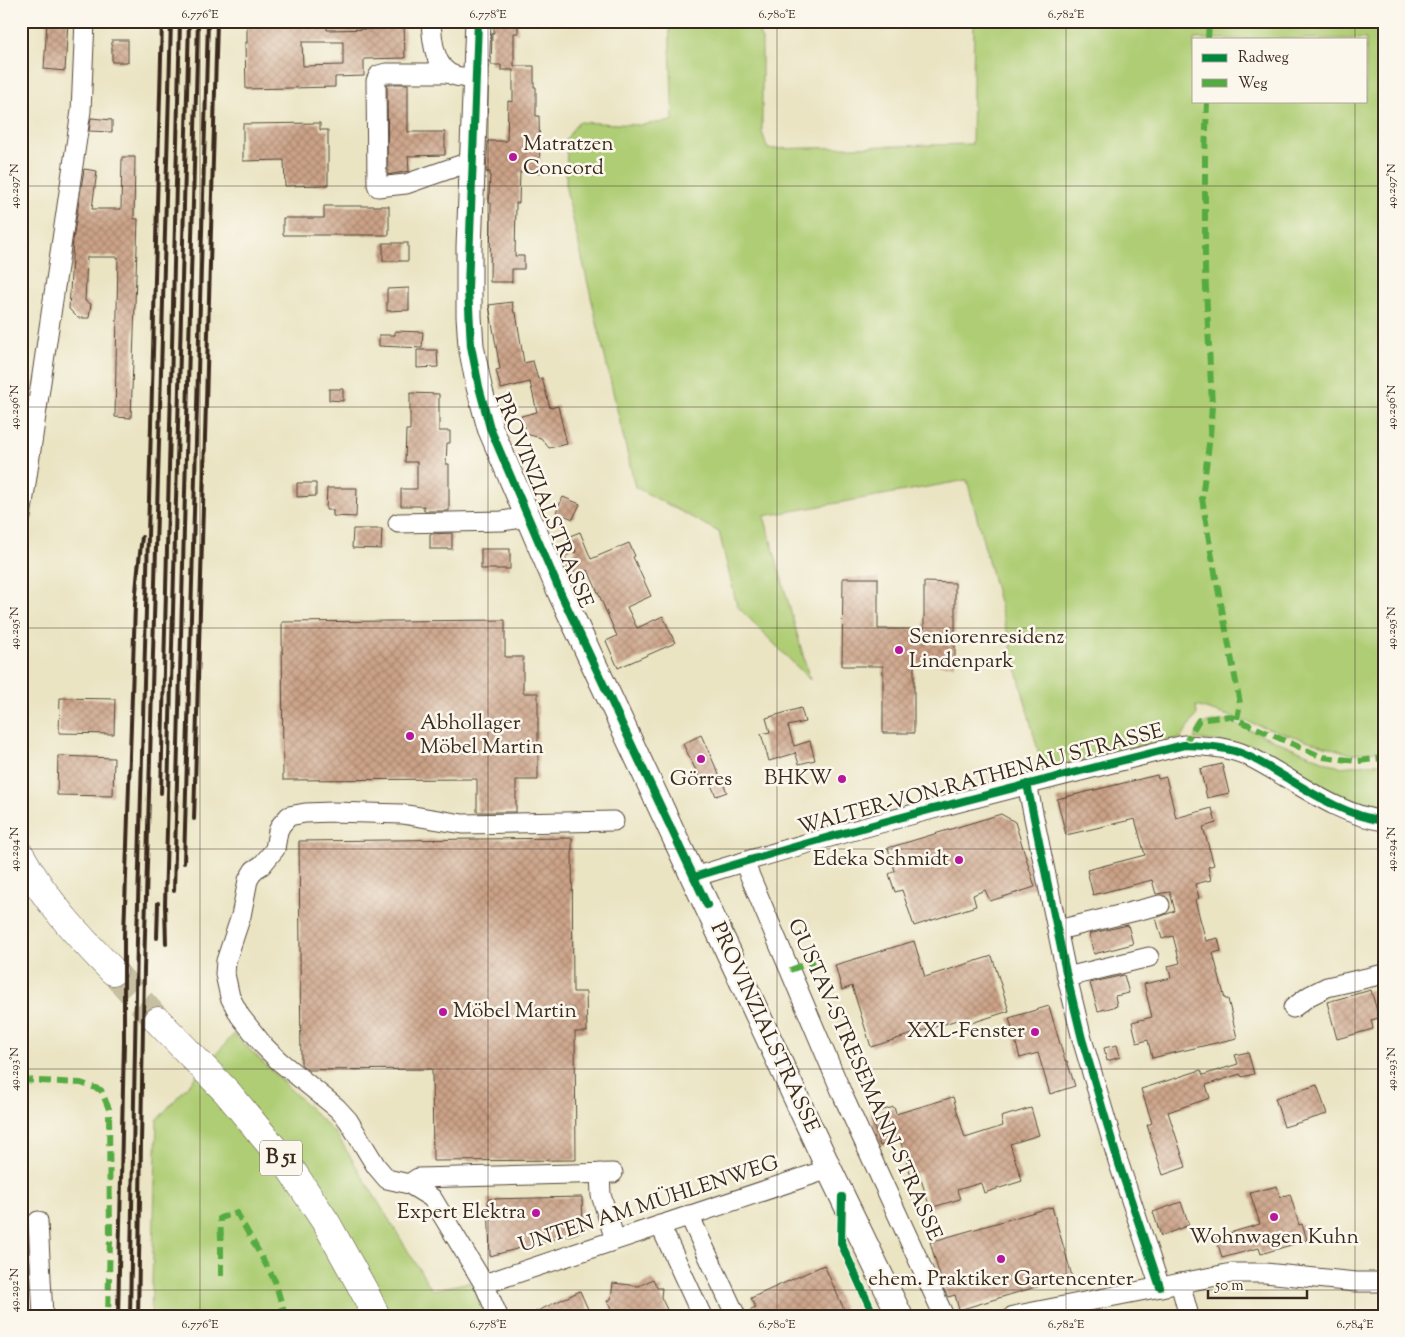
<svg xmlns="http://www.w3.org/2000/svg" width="1405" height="1337" font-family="'Sorts Mill Goudy',serif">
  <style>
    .grass { fill: #afcd74; stroke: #757c49; fill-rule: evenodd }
    .building { fill: url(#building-cross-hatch); fill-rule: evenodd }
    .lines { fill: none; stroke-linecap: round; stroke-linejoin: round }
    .highway-tunnel { stroke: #c7bfa2; stroke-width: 28; stroke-dasharray: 28 14; stroke-linecap: butt }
    .minor-casing { stroke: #554637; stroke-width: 21 }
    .major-casing { stroke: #554637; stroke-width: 27 }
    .highway-casing { stroke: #554637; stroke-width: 29 }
    .minor { stroke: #fff; stroke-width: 19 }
    .major { stroke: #fff; stroke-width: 25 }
    .highway { stroke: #fff; stroke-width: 28 }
    .rail { stroke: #3b2a1e; stroke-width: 4 }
    .quiet { stroke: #55ab43; stroke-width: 6; stroke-dasharray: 12 6; stroke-linecap: butt }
    .cycleway-casing { stroke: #fbf7ec; stroke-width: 11 }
    .cycleway { stroke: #00873e; stroke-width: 8 }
    .ticks { fill: none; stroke: #3b2a1e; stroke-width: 1; stroke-opacity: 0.45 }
    .poi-dot { fill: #b5179e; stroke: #fbf7ec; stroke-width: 2 }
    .labels { text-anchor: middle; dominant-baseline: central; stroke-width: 5; stroke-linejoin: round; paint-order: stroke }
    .shield { fill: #fbf7ec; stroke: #75685c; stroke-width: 1 }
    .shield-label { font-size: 20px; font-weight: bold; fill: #3b2a1e }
    .poi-label { font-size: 21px; fill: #3b2a1e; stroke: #fbf7ec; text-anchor: start }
    .street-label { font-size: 21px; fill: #3b2a1e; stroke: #fbf7ec }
    .neatline { fill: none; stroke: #3b2a1e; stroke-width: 2 }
    .ticks-label { font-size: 12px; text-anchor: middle; fill: #3b2a1e }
  </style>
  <defs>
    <pattern id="building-cross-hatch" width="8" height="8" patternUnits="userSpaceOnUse" patternTransform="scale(1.25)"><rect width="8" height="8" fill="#cca388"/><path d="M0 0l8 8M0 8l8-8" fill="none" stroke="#a7856f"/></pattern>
  </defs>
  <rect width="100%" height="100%" fill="#fbf7ec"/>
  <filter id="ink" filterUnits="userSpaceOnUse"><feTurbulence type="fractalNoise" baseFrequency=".02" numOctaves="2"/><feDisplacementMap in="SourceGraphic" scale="10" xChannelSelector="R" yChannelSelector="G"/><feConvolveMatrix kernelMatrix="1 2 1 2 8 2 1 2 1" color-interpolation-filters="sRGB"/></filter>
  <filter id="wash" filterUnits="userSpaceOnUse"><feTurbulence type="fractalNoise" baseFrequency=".0096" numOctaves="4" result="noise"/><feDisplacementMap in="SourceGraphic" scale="20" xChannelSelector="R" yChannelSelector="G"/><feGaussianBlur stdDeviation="1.12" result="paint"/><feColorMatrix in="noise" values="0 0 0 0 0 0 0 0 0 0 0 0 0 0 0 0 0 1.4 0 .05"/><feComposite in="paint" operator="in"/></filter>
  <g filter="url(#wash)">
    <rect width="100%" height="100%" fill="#eae4c3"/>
    <g class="grass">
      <path d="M669,21H754L762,40V132L768,149L972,144L974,21H1384V750L1351,754L1196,706L1197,714L1181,738L1043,770L967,480L764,516L810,680L737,606L719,532L635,487L566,189L567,138L578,122L640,125L673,121ZM1194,39H1366V101H1194Z"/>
      <polygon points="1226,720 1339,767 1384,763 1384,806 1350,801 1252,745 1194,739 1201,724"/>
      <polygon points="234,1034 337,1135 432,1290 470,1282 488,1316 151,1316 157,1120"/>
    </g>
    <g id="blocks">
      <g class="building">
        <polygon points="47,21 68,21 65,71 44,69"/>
        <path d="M247,21H327V30L377,29V24L404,23L405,58L364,59V76L335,77V87L246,89L245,43H247ZM302,42H343V65L303,66Z"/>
        <polygon points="494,21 518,21 518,33 514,33 514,66 534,66 534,87 536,87 536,116 539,116 540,173 520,172 519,203 516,203 515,256 524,256 524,269 512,269 512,282 490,282 491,203 489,203 490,172 486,172 488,141 507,141 508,101 513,102 513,70 501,70 501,65 491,65 492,33 494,33"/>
        <rect x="112" y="40" width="16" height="22"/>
        <polygon points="387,84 408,84 408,132 445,132 445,155 408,156 409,171 388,175"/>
        <polygon points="91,118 112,120 112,132 89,131"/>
        <polygon points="320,123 320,130 328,130 328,185 285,186 284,160 243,161 243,124"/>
        <polygon points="122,157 135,157 134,219 138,219 131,418 115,417 118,257 87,257 85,301 91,304 89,318 78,318 69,309 73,240 84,169 97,171 92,209 121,209"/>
        <polygon points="324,206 389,206 389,235 283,235 283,218 324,218"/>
        <rect x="383" y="243" width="25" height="18"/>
        <polygon points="409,288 409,310 387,311 387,289"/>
        <polygon points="512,302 514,313 516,313 524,363 533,361 538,379 542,378 550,408 558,406 567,444 549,448 541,438 526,434 521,416 537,412 530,382 501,389 496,370 500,369 489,305"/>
        <polygon points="395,331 423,332 422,348 379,346 379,335 395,335"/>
        <polygon points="417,350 437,350 438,367 417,368"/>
        <polygon points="329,389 343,389 343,401 329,400"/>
        <polygon points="410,393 439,394 439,431 450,431 450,443 447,443 446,464 449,464 449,511 424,511 424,506 401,506 401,489 417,489 417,462 405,462 406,430 410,430"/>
        <polygon points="297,483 316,483 316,496 297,497"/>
        <polygon points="327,488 357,488 356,517 333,516 333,510 326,510"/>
        <polygon points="563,497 580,504 573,519 556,512"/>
        <polygon points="353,529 382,529 381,549 352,548"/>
        <polygon points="580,532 591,559 629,543 635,556 633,557 651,596 627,607 637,628 663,616 675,643 618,668 606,641 617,636 588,570 573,576 565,556 576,552 570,536"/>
        <polygon points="452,533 452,549 430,549 430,534"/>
        <rect x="481" y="549" width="29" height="20"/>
        <polygon points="843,578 878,578 878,629 924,629 924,582 955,583 955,665 914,665 914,733 883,733 883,666 842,666"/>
        <polygon points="505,620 505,657 523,657 523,693 538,693 538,780 516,780 516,812 477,812 477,779 283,780 282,622"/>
        <polygon points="60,698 115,699 114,734 59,733"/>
        <polygon points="801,708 805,722 788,726 794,746 810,741 815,760 799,764 795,752 796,753 769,761 761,734 770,732 766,718"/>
        <polygon points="701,735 727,792 716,796 709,780 702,783 683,744"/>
        <polygon points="58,756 114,758 113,796 57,795"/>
        <polygon points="1222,764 1229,793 1207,798 1200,769"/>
        <polygon points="1157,775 1158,779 1166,777 1176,818 1212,808 1216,823 1203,827 1214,865 1208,867 1211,880 1195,884 1199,898 1195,900 1206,941 1218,938 1221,951 1213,953 1225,999 1228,999 1237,1038 1152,1058 1148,1040 1137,1043 1132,1022 1152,1017 1144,984 1171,978 1168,966 1180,963 1173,936 1162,939 1156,918 1175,911 1170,892 1156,894 1152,880 1093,895 1087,870 1145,855 1135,819 1066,835 1057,799"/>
        <polygon points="1001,814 1015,822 1035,887 990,901 985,890 973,895 976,906 914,926 902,890 895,892 889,874 895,871 888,848"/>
        <polygon points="572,838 573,992 586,992 587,1032 575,1032 576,1160 433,1161 432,1069 308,1070 301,1064 299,841"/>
        <polygon points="1128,925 1133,944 1094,954 1089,934"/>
        <polygon points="914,941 925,977 992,956 1009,1011 962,1026 960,1019 871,1047 852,986 842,990 835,965"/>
        <polygon points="1124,975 1129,993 1115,996 1117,1006 1098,1011 1090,983"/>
        <polygon points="1371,990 1379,1018 1371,1020 1373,1029 1337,1039 1327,1002"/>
        <polygon points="1049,1006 1065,1061 1067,1061 1075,1086 1050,1094 1038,1053 1020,1058 1009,1018"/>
        <polygon points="1117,1045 1120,1057 1107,1061 1104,1048"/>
        <polygon points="1248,1052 1254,1074 1242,1077 1240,1074 1206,1085 1210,1098 1168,1112 1186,1167 1163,1175 1147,1125 1152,1123 1141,1089 1201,1070 1203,1075 1238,1064 1235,1055"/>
        <polygon points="1317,1085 1327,1114 1284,1127 1275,1098"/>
        <polygon points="953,1097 965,1138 1003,1126 1001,1117 1031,1108 1039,1135 1010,1144 1022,1181 984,1193 981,1183 957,1190 960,1199 930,1208 919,1173 911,1176 900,1140 880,1146 870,1114 894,1107 896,1114"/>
        <polygon points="1277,1186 1280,1197 1290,1194 1299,1225 1302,1224 1307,1240 1261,1254 1259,1248 1222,1258 1216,1237 1260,1224 1250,1193"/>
        <polygon points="582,1197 583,1228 578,1233 490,1256 488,1199"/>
        <polygon points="1181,1202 1189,1225 1161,1236 1153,1212"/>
        <polygon points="1052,1207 1072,1276 959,1310 955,1295 948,1297 944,1290 930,1242"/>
        <polygon points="824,1265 847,1316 747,1316 746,1312 756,1308 751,1298"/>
        <polygon points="653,1279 657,1288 662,1288 661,1297 670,1316 610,1316 611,1308 607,1301 611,1299 613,1283 639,1286"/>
        <polygon points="580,1291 591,1316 527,1316"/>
      </g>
    </g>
  </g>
  <g filter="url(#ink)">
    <use href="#blocks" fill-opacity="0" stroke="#554637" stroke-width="1"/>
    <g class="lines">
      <polyline class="highway-tunnel" points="113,971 158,1021"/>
      <defs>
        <g id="minor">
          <path d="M431,21C432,39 434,71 456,76C462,78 469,77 476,78"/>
          <polyline points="446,73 386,73 379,75 376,81 377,184 378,187 406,184 472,161"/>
          <polyline points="21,517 81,111 85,21"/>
          <polyline points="398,523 502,521 528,517"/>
          <polyline points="1027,784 1067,977 1082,1039 1118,1161 1160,1287"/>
          <polyline points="744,862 844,1098 944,1316"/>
          <path d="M694,877C855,827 1020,786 1184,745C1206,746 1229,747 1248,756C1293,778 1333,814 1384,821"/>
          <polyline points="1058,930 1160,905"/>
          <polyline points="1067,977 1149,957"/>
          <polyline points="1293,1008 1309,996 1327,987 1384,974"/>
          <polyline points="600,1173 601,1195 615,1240"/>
          <polyline points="409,1184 418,1178 613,1173"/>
          <polyline points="689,1215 736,1316"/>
          <polyline points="38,1221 43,1316"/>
          <polyline points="660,1225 702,1316"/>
          <polyline points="1180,1283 1189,1316"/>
          <polyline points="484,1284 829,1169"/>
          <polyline points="498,1316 484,1284 432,1198 409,1184 387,1179 376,1166 348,1120 337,1108 279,1061 264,1046 240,1016 230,997 225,974 226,961 241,916 248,880 254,870 262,865 275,849 278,831 281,825 289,816 305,813 332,812 402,814 463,824 614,821"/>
          <polyline points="1013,1316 1232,1273 1265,1273 1356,1282 1384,1282"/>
        </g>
        <polyline id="major" points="478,21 469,247 469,316 471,346 479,387 490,428 561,594 749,996 829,1169 900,1316"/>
        <g id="highway">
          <path d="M21,856C45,900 78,936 113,971"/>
          <polyline points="158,1021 227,1092 290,1168 327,1224 364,1291 376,1316"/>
        </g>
      </defs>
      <use href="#minor" class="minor-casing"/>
      <use href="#major" class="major-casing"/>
      <use href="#highway" class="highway-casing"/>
      <use href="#minor" class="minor"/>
      <use href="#major" class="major"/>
      <use href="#highway" class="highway"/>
      <g class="rail">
        <polyline points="161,793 180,21"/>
        <polyline points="194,819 217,21"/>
        <polyline points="184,863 208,21"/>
        <polyline points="174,891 198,21"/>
        <polyline points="157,938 158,903"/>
        <polyline points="166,944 165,905 189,21"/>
        <polyline points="118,1316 124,1042 124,936 135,605 138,569 142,537"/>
        <polyline points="130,1316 137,940 162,21"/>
        <polyline points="138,1316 144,969 171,21"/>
      </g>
      <g class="quiet">
        <polyline points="1208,39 1209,21"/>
        <polyline points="1207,101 1205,156 1205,269 1212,405 1210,436 1202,498 1211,552 1240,703 1237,719"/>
        <polyline points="1184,745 1199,720 1229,716 1322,757 1358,761 1384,758"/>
        <polyline points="790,970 815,961"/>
        <polyline points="21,1080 81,1083 101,1090 109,1109 110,1240 108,1316"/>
        <polyline points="221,1276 221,1238 220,1218 237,1213 275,1281 285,1316"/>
      </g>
      <defs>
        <g id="cycleway">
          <polyline points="478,21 468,288 471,346 479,387 490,428 561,594 707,905"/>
          <polyline points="1027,784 1067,977 1082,1039 1118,1161 1160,1287"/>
          <path d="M694,877C855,827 1020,786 1184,745C1206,746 1229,747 1248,756C1293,778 1333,814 1384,821"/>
          <polyline points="842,1197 841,1243 874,1316"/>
        </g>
      </defs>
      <use href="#cycleway" class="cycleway-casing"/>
      <use href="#cycleway" class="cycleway"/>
    </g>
  </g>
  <path class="ticks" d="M200,21V1316M488,21V1316M777,21V1316M1066,21V1316M1355,21V39M1355,101V1316M21,186H1384M21,407H1384M21,628H1384M21,849H1384M21,1069H1384M21,1290H1384"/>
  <g class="poi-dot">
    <circle cx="513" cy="157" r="5"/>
    <circle cx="899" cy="650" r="5"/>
    <circle cx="410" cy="736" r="5"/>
    <circle cx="701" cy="759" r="5"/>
    <circle cx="842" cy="779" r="5"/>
    <circle cx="959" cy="860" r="5"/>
    <circle cx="443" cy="1012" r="5"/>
    <circle cx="1035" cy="1032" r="5"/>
    <circle cx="536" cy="1213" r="5"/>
    <circle cx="1274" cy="1217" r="5"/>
    <circle cx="1001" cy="1259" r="5"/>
  </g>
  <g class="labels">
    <rect class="shield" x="260" y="1140.5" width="42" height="35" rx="4"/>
    <g class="shield-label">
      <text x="281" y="1158">B 51</text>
    </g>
    <g class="poi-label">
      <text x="523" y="145">Matratzen<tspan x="523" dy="24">Concord</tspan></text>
      <text x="909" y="638">Seniorenresidenz<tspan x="909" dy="24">Lindenpark</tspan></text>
      <text x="420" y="724">Abhollager<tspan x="420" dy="24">Möbel Martin</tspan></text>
      <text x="832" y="779" text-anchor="end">BHKW</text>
      <text x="701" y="780" text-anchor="middle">Görres</text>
      <text x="949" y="860" text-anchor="end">Edeka Schmidt</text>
      <text x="453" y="1012">Möbel Martin</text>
      <text x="1025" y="1032" text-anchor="end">XXL-Fenster</text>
      <text x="526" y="1213" text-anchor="end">Expert Elektra</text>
      <text x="1274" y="1238" text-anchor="middle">Wohnwagen Kuhn</text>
      <text x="1001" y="1280" text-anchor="middle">ehem. Praktiker Gartencenter</text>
    </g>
    <g class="street-label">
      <text transform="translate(543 501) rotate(68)">PROVINZIALSTRASSE</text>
      <text transform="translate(981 780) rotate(-15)">WALTER-VON-RATHENAU STRASSE</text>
      <text transform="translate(764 1028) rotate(65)">PROVINZIALSTRASSE</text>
      <text transform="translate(864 1080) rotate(66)">GUSTAV-STRESEMANN-STRASSE</text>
      <text transform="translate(649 1205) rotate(-18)">UNTEN AM MÜHLENWEG</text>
    </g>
  </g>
  <rect width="1405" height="1337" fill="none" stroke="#fbf7ec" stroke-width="55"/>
  <rect x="1192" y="38" width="175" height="65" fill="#fbf7ec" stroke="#aea59a"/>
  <rect x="1202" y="54" width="25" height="8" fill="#00873e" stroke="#aea59a"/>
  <text x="1238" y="62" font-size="15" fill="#3b2a1e">Radweg</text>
  <rect x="1202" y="79" width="25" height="8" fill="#55ab43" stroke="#aea59a"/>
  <text x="1238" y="88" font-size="15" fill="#3b2a1e">Weg</text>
  <path d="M1208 1290v8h99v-8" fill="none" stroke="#3b2a1e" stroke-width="2.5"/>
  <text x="1215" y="1290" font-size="15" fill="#3b2a1e" stroke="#fbf7ec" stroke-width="4" paint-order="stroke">50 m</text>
  <rect x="28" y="28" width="1350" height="1282" class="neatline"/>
  <g class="ticks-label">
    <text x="200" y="18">6.776°E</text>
    <text x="488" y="18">6.778°E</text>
    <text x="777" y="18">6.780°E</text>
    <text x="1066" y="18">6.782°E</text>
    <text transform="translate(14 186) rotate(-90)" y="4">49.297°N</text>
    <text transform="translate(1391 186) rotate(-90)" y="4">49.297°N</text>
    <text transform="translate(14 407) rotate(-90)" y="4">49.296°N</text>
    <text transform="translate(1391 407) rotate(-90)" y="4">49.296°N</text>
    <text transform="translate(14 628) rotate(-90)" y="4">49.295°N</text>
    <text transform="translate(1391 628) rotate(-90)" y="4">49.295°N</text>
    <text transform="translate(14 849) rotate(-90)" y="4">49.294°N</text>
    <text transform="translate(1391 849) rotate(-90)" y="4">49.294°N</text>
    <text transform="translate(14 1069) rotate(-90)" y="4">49.293°N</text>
    <text transform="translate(1391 1069) rotate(-90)" y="4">49.293°N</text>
    <text transform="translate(14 1290) rotate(-90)" y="4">49.292°N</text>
    <text x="200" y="1328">6.776°E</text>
    <text x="488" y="1328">6.778°E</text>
    <text x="777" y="1328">6.780°E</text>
    <text x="1066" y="1328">6.782°E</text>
    <text x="1355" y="1328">6.784°E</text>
  </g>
</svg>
